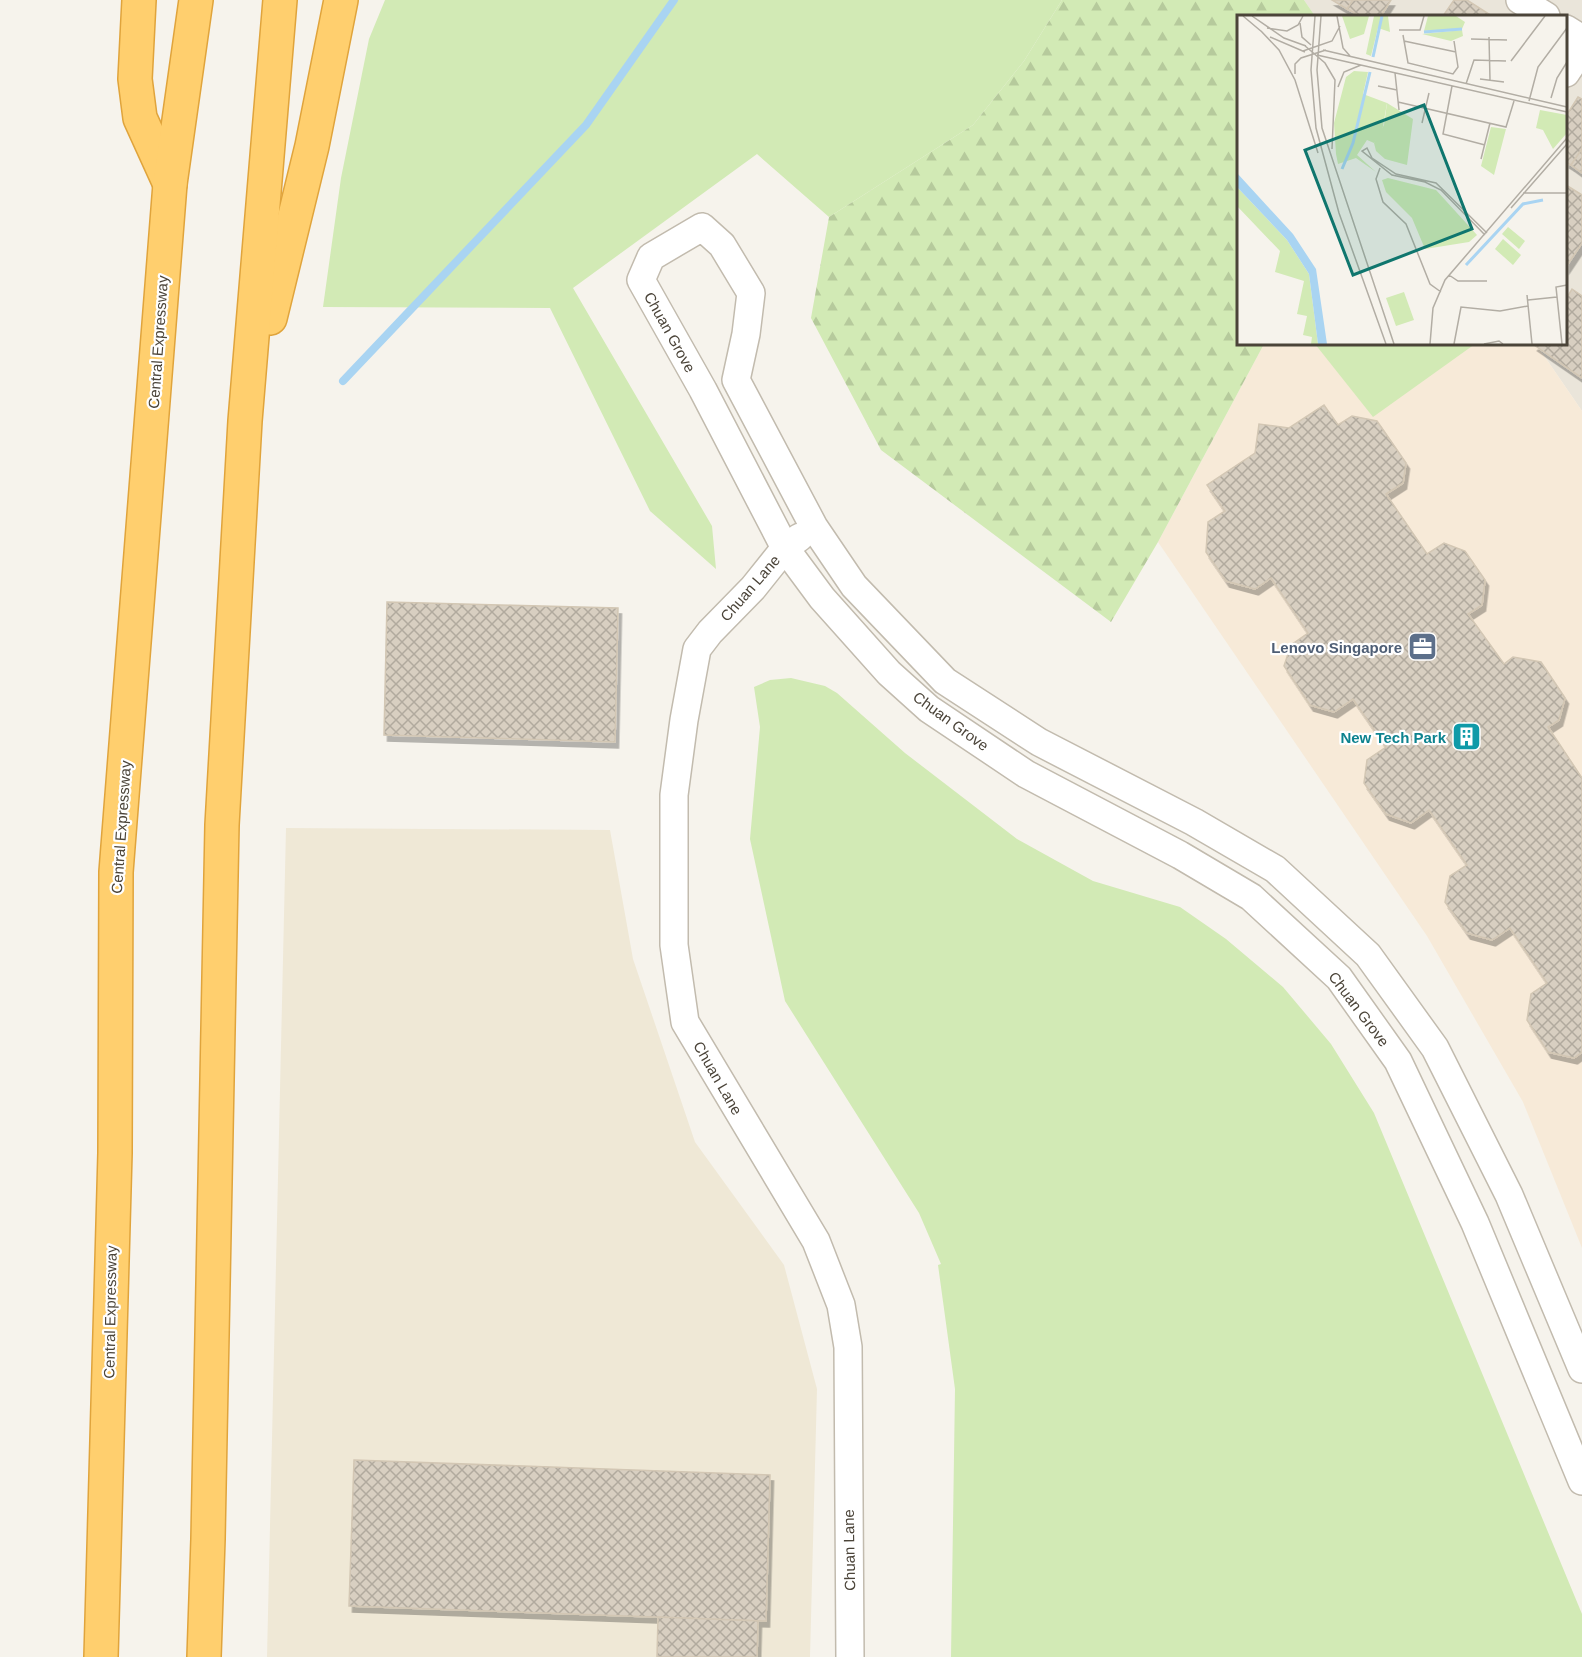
<svg xmlns="http://www.w3.org/2000/svg" width="1582" height="1657" font-family="Helvetica,sans-serif">
  <style>
    .residential { fill: #eae5da }
    .commercial { fill: #f7ead8 }
    .education { fill: #efe8d6 }
    .green { fill: #d2eab5 }
    .forest { fill: url(#forest-firs) }
    .lines { fill: none; stroke-linecap: round; stroke-linejoin: round }
    .stream { stroke: #a9d4f2; stroke-width: 8 }
    .building { fill: url(#building-cross-hatch); stroke: #d3c7b4; stroke-width: 1.5; filter: url(#shadow) }
    .minor-casing { stroke: #c2bbae; stroke-width: 30 }
    .motorway-casing { stroke: #e0a43c; stroke-width: 36 }
    .minor { stroke: #fff; stroke-width: 27 }
    .motorway { stroke: #ffcf6e; stroke-width: 33 }
    .labels { text-anchor: middle; dominant-baseline: central; stroke-width: 4.5; stroke-linejoin: round; paint-order: stroke }
    .street-label { font-size: 15px; fill: #4b4439; stroke: #fff }
    .service-label { font-size: 15px; font-weight: bold; fill: #4e5e75; stroke: #fff; text-anchor: end }
    .culture-label { font-size: 15px; font-weight: bold; fill: #0d838f; stroke: #fff; text-anchor: end }
    .inset-river { fill: none; stroke: #a9d4f2; stroke-width: 3 }
    .inset-road { fill: none; stroke: #b2ada4; stroke-width: 1.5 }
    .view { fill: #0f766e; fill-opacity: 0.15; stroke: #0f766e; stroke-width: 3 }
    .inset-edge { fill: none; stroke: #4b4439; stroke-width: 3 }
  </style>
  <defs>
    <pattern id="forest-firs" width="22" height="20" patternUnits="userSpaceOnUse" patternTransform="scale(1.5)"><rect width="22" height="20" fill="#d2eab5"/><path d="M5 1l3.5 6h-7zM16 11l3.5 6h-7z" fill="#b6ca9c"/></pattern>
    <pattern id="building-cross-hatch" width="8" height="8" patternUnits="userSpaceOnUse" patternTransform="scale(1.5)"><rect width="8" height="8" fill="#d8cfc1"/><path d="M0 0l8 8M0 8l8-8" fill="none" stroke="#b1aa9e"/></pattern>
    <filter id="shadow"><feDropShadow dx="3.5" dy="6" stdDeviation="0" flood-color="#0004"/></filter>
  </defs>
  <rect width="100%" height="100%" fill="#f6f3ec"/>
  <polygon class="residential" points="1304,0 1582,0 1582,411 1536,344 1566,344 1566,16 1315,16"/>
  <polygon class="commercial" points="1264,344 1536,344 1582,411 1582,1248 1523,1102 1427,936 1158,542"/>
  <polygon class="education" points="286,828 610,830 633,959 695,1142 784,1265 817,1389 810,1657 267,1657"/>
  <g class="green">
    <polygon points="385,0 1062,0 1024,61 973,125 829,217 757,154 573,288 712,526 716,569 650,511 550,308 323,307 341,178 369,39"/>
    <polygon points="1315,344 1475,344 1373,417"/>
    <polygon points="791,678 825,686 837,693 905,753 1017,839 1093,881 1180,907 1226,939 1283,987 1331,1044 1374,1113 1582,1614 1582,1657 951,1657 955,1389 938,1265 941,1264 919,1213 785,1001 750,839 760,727 754,687 770,680"/>
  </g>
  <polygon class="forest" points="1062,0 1304,0 1315,16 1238,16 1238,344 1264,344 1158,542 1111,622 881,450 811,318 829,217 973,125 1024,61"/>
  <g class="lines">
    <polyline class="stream" points="343,381 586,125 674,0"/>
  </g>
  <g class="building">
    <polygon points="1332,0 1353,0 1347,9"/>
    <polygon points="1353,0 1391,0 1381,16 1360,16 1347,9"/>
    <polygon points="1454,0 1467,0 1492,16 1443,16"/>
    <polygon points="1578,97 1582,99 1582,149 1571,165 1566,162 1566,116"/>
    <polygon points="1582,149 1582,173 1571,165"/>
    <polygon points="1566,185 1582,195 1582,243 1566,267"/>
    <polygon points="1572,289 1582,296 1582,378 1534,345 1535,344 1566,344 1566,299"/>
    <polygon points="1324,405 1338,425 1352,416 1377,421 1406,463 1403,483 1386,494 1427,554 1444,543 1465,551 1485,580 1482,605 1468,614 1504,664 1513,657 1541,662 1565,698 1559,720 1548,727 1582,778 1582,1052 1574,1058 1548,1052 1527,1020 1531,994 1547,983 1510,928 1492,940 1467,933 1445,902 1450,876 1467,865 1429,810 1411,823 1386,814 1364,783 1367,760 1386,747 1353,699 1334,712 1310,705 1284,666 1291,645 1308,633 1271,578 1255,589 1226,581 1206,552 1208,522 1225,511 1207,485 1255,453 1259,424 1289,428"/>
    <polygon points="387,602 618,608 615,742 384,735"/>
    <polygon points="354,1460 770,1475 766,1621 349,1606"/>
    <polygon points="658,1617 758,1621 757,1657 657,1657"/>
  </g>
  <g class="lines">
    <defs>
      <g id="minor">
        <polyline points="1520,0 1546,16"/>
        <polyline points="1566,29 1582,39"/>
        <polyline points="1566,73 1582,49"/>
        <polyline points="800,537 785,548 753,588 710,632 697,649 684,720 674,795 674,945 685,1022 816,1241 841,1305 848,1347 850,1657"/>
        <polyline points="1582,1369 1509,1195 1435,1048 1368,955 1275,869 1194,822 1039,742 945,681 854,586 814,527 736,380 746,334 751,293 722,245 702,227 651,257 641,280 703,390 785,548 822,598 889,673 929,709 1026,774 1180,855 1251,897 1339,978 1398,1061 1475,1223 1582,1481"/>
      </g>
      <g id="motorway">
        <polyline points="139,0 135,79 140,118 170,184"/>
        <polyline points="270,318 312,146 341,0"/>
        <polyline points="101,1657 115,1153 116,872 170,184 196,0"/>
        <polyline points="204,1657 208,1539 222,825 245,421 280,0"/>
      </g>
    </defs>
    <use href="#minor" class="minor-casing"/>
    <use href="#motorway" class="motorway-casing"/>
    <use href="#minor" class="minor"/>
    <use href="#motorway" class="motorway"/>
  </g>
  <defs>
    <symbol id="office-square" viewBox="-11 -11 22 22"><rect x="-9" y="-9" width="18" height="18" rx="4" fill="#5c6f8a" stroke="#fff"/><path d="M-6-3h4V-5.5h4V-3h4V5H-6ZM-1-4.5V-3h2v-1.5ZM-6 0V1H6V0Z" fill="#fff"/></symbol>
    <symbol id="building-square" viewBox="-11 -11 22 22"><rect x="-9" y="-9" width="18" height="18" rx="4" fill="#0f9aa8" stroke="#fff"/><path d="M-4-6H4V6H1V3H-1V6H-4ZM-2.5-4.3h1.7v1.8h-1.7ZM.8-4.3h1.7v1.8H.8ZM-2.5-1h1.7V.8h-1.7ZM.8-1h1.7V.8H.8Z" fill="#fff"/></symbol>
  </defs>
  <g fill-rule="evenodd">
    <use href="#office-square" x="1406" y="630" width="33" height="33"/>
    <use href="#building-square" x="1450" y="720" width="33" height="33"/>
  </g>
  <g class="labels">
    <g class="street-label">
      <text transform="translate(670 332) rotate(61)">Chuan Grove</text>
      <text transform="translate(158 342) rotate(-86)">Central Expressway</text>
      <text transform="translate(750 588) rotate(-49)">Chuan Lane</text>
      <text transform="translate(951 721) rotate(36)">Chuan Grove</text>
      <text transform="translate(121 827) rotate(-86)">Central Expressway</text>
      <text transform="translate(1359 1009) rotate(53)">Chuan Grove</text>
      <text transform="translate(718 1078) rotate(60)">Chuan Lane</text>
      <text transform="translate(110 1312) rotate(-89)">Central Expressway</text>
      <text transform="translate(849 1550) rotate(-91)">Chuan Lane</text>
    </g>
    <g class="service-label">
      <text x="1402" y="647">Lenovo Singapore</text>
    </g>
    <g class="culture-label">
      <text x="1446" y="737">New Tech Park</text>
    </g>
  </g>
  <g transform="translate(1237 15)">
    <rect width="330" height="330" fill="#f6f3ec"/>
    <path d="M137,1H151L153,17L141,13L134,41L129,39ZM225,15L226,21L214,26L185,19ZM117,56L131,57L126,79L150,88L145,117L137,128L130,125L120,140L139,157L119,143L101,149L99,139L97,108L109,62ZM151,163L199,175L240,220L232,227L188,234L175,203L149,177L145,165ZM271,212L288,226L282,234L265,219ZM266,224L284,240L276,250L258,234ZM167,277L177,305L159,311L149,283Z" fill="#d2eab5"/>
    <path d="M105,1H132L127,19L113,24ZM150,88L176,104L170,150L148,144L139,136L137,128L147,110Z" fill="#d2eab5"/>
    <path d="M191,1H219L228,7L225,14L187,16ZM303,95L330,100V118L316,134L306,115L299,113ZM254,112L269,114L257,160L244,151ZM0,172L50,225L72,259L81,329H74L75,322L66,320L70,301L60,299L67,266L38,257L43,236L0,191Z" fill="#d2eab5"/>
    <path d="M0,158L56,219L79,254L90,329H81L72,259L50,225L0,172Z" fill="#a9d4f2"/>
    <path class="inset-river" d="M187,17L225,14M136,42L145,1M105,154L116,128L133,57M229,250L286,189L306,185"/>
    <path class="inset-road" d="M6,1L25,17M15,1L47,23L69,31M78,1L74,55L79,113L102,198L149,329M84,1L80,55L85,113L157,329M100,1L106,33L113,41M63,8L65,22L74,30M30,13L50,16L61,10L66,1M162,15H183L187,1M24,16L42,35L58,65L81,138M166,20L171,48L216,59L221,52L217,26M33,22L68,37M252,22L253,65M234,24L270,25M167,26L219,37M67,30L88,48L98,65L95,134M86,35L330,92M66,36L95,26L103,11M80,40L330,97M274,46L308,1M158,58L162,95M58,59V49L64,43L89,35M243,64L267,67M229,69L237,45L269,46M141,71L160,75M215,71L206,119L248,130M101,72L107,57L124,50M314,83L320,63L330,47M292,86L301,52L330,13M161,87L269,112L277,86M185,108L192,78M244,144L253,108M143,153L139,164L146,187L169,209L193,269L204,277M286,178H330M274,193L330,129M248,220L204,175L188,167L155,160L125,136L130,133L135,143L159,159L199,168L250,218M212,260L221,266H250M290,280L295,329M291,285L320,282M193,329L196,293L208,265L330,123M217,329L224,292L263,296L291,291M247,329L262,326L266,329M325,329L319,272L330,270"/>
    <path class="view" d="M187,90L235,214L116,260L68,135Z"/>
    <rect width="330" height="330" class="inset-edge"/>
  </g>
</svg>
